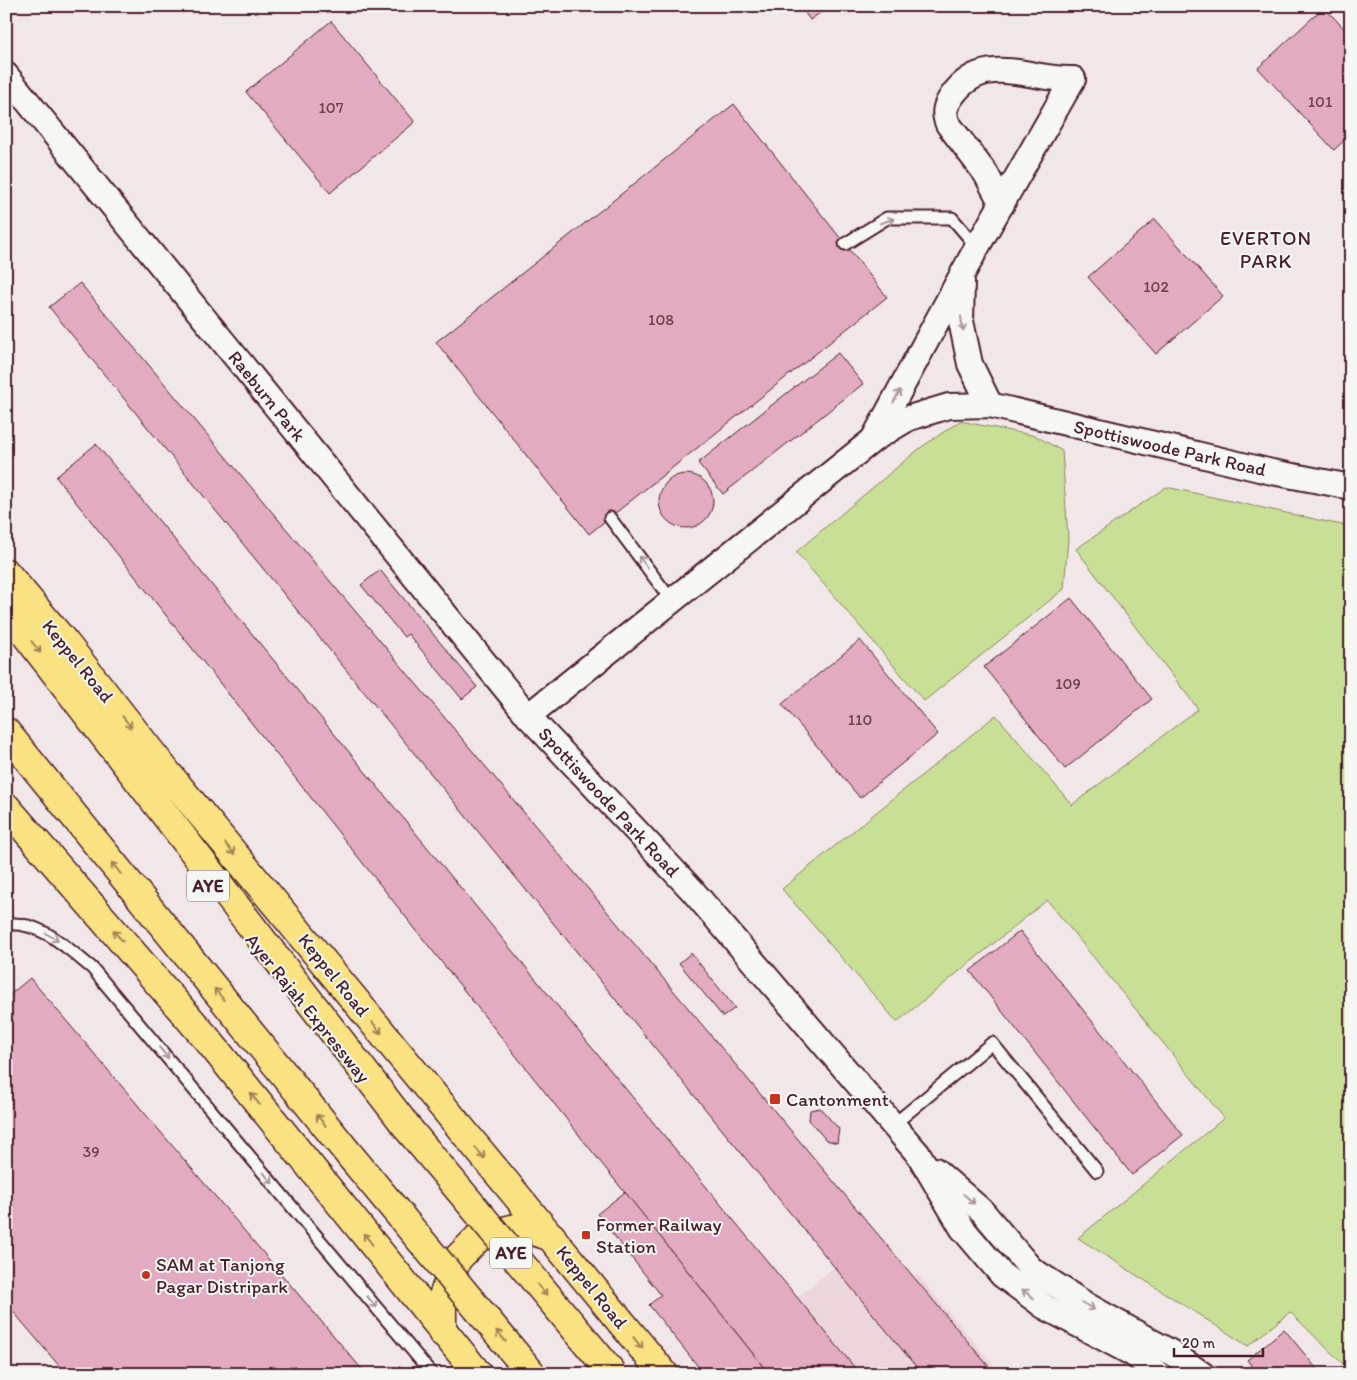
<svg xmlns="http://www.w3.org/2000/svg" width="1357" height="1380" font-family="Itim,sans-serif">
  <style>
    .built { fill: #edd5dc }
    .green { fill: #c8e096; stroke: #898060 }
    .building { fill: #e2abc1; stroke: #4a1f2b }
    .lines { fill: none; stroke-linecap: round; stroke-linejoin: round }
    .lane-casing { stroke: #4a1f2b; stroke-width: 15 }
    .street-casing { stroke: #4a1f2b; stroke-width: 28 }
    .highway-casing { stroke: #4a1f2b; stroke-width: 31 }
    .lane { stroke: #f6f6f2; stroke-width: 11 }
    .street { stroke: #f6f6f2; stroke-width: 24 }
    .highway { stroke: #fae181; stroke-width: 28 }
    .highway-bridge-casing { stroke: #4a1f2b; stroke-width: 31; stroke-linecap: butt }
    .highway-bridge { stroke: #fae181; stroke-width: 28 }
    .oneway { stroke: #a99598 }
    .oneway2 { stroke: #a28056 }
    .poi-dot { fill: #c8321e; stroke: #f6f6f2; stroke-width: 2 }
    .labels { text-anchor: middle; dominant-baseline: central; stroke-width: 4; stroke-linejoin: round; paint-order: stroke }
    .number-label { font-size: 16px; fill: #704250 }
    .shield { fill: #f6f6f2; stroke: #7e6067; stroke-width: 1 }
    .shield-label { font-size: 18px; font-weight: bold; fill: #4a1f2b }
    .street-label { font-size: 19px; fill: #4a1f2b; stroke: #f6f6f2 }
    .poi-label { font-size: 19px; fill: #4a1f2b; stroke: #f6f6f2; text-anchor: start }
    .neighbourhood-label { font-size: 20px; letter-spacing: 1px; fill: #4a1f2b; stroke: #f6f6f2 }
  </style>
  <rect width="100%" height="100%" fill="#f2e7e8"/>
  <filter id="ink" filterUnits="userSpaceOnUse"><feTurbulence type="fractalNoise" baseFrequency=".02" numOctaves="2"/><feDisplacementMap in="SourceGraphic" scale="10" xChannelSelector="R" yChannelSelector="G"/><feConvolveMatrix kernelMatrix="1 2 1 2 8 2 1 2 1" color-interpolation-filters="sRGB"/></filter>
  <g filter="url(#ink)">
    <polygon class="built" points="837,1265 875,1311 918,1275 1001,1374 786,1374 790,1303"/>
    <g class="green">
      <polygon points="960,421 1036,436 1062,451 1068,538 1064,589 924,701 796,552 920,448"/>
      <polygon points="1166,487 1351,527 1351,1372 1290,1312 1248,1346 1078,1238 1224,1118 1047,900 897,1022 782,889 996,715 1072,805 1198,709 1076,549"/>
    </g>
    <g class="building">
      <polygon points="800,6 830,6 810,20"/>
      <polygon points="1324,7 1351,36 1351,134 1334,150 1258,68"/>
      <polygon points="331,21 415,122 330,193 246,92"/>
      <polygon points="734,104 887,297 589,534 436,342"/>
      <polygon points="1155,219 1223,296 1156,354 1088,277"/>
      <polygon points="80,283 995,1374 922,1374 49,307"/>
      <polygon points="838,353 863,384 723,494 698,463"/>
      <polygon points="96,444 860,1374 769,1374 56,477"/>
      <circle cx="686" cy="501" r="27"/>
      <polygon points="380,570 477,687 462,699 408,634 404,637 361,585"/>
      <polygon points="1071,598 1152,699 1065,769 984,667"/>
      <polygon points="860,640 938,734 860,798 782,704"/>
      <polygon points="1020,931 1183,1135 1132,1175 970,971"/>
      <polygon points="691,953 735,1008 723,1017 679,963"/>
      <polygon points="30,978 366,1374 66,1374 6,1303 6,998"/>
      <polygon points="820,1108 839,1129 837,1143 826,1140 809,1120 810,1110"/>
      <polygon points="625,1192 769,1374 704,1374 649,1305 661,1295 597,1214"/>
      <polygon points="1284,1329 1321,1374 1258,1374 1247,1360"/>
    </g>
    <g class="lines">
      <defs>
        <g id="lane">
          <polyline points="845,244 887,218 952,218 977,247"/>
          <polyline points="610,518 672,601"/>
          <path d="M6,924C41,921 67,948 92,968L432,1374"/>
          <polyline points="893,1125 992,1043 1097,1171"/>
        </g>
        <g id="street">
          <polyline points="6,75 528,716 692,890 893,1125 919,1155 962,1228 1002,1275 1045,1307 1133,1354 1159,1374"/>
          <path d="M1002,204L986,174L948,124C943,113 945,106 952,96C984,50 1030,81 1073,79"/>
          <polyline points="962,282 961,321 970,364 990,405"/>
          <polyline points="874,438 977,247 1073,79"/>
          <polyline points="528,716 874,439 909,418 949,406 990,405 1272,472 1351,487"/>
          <polyline points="935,1170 982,1211 1031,1269 1088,1306 1172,1353 1202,1374"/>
        </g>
        <g id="highway">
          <polyline points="6,573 65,643 168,774 664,1374"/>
          <polyline points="6,609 410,1131"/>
          <polyline points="6,732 352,1158"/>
          <polyline points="6,807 207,1039 478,1374"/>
          <polyline points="442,1332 442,1299 457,1259 479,1237 520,1227 552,1237"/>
        </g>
      </defs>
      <use href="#lane" class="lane-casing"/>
      <use href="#street" class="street-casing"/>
      <use href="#highway" class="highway-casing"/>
      <use href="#lane" class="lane"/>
      <use href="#street" class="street"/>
      <use href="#highway" class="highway"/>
      <defs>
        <g id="highway-bridge">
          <polyline points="410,1131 613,1374"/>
          <polyline points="352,1158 532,1374"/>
        </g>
      </defs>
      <use href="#highway-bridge" class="highway-bridge-casing"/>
      <use href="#highway-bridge" class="highway-bridge"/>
    </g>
    <defs><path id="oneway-shaft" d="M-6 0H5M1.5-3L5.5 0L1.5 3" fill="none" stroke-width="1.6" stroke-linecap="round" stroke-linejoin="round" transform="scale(1.25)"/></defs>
    <g class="oneway">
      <use href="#oneway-shaft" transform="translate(887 221) rotate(-17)"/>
      <use href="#oneway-shaft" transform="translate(962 324) rotate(82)"/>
      <use href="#oneway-shaft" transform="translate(897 396) rotate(-61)"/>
      <use href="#oneway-shaft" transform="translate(643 562) rotate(-127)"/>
      <use href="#oneway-shaft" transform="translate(52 937) rotate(30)"/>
      <use href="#oneway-shaft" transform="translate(164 1053) rotate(50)"/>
      <use href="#oneway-shaft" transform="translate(268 1178) rotate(50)"/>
      <use href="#oneway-shaft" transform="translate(969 1199) rotate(41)"/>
      <use href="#oneway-shaft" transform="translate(1028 1294) rotate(-144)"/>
      <use href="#oneway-shaft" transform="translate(372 1302) rotate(50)"/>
      <use href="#oneway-shaft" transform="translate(1088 1306) rotate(30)"/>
    </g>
    <g class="oneway2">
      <use href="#oneway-shaft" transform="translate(36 647) rotate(52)"/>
      <use href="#oneway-shaft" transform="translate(127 722) rotate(52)"/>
      <use href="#oneway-shaft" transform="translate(230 849) rotate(50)"/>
      <use href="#oneway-shaft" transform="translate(116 868) rotate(-129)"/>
      <use href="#oneway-shaft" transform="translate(118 936) rotate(-131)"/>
      <use href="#oneway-shaft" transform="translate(219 994) rotate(-129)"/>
      <use href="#oneway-shaft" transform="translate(377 1028) rotate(51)"/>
      <use href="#oneway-shaft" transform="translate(255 1099) rotate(-129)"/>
      <use href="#oneway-shaft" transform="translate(321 1120) rotate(-129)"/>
      <use href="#oneway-shaft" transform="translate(480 1153) rotate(50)"/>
      <use href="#oneway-shaft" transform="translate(368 1239) rotate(-129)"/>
      <use href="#oneway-shaft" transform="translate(542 1290) rotate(50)"/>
      <use href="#oneway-shaft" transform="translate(501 1336) rotate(-130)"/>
      <use href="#oneway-shaft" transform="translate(638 1343) rotate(51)"/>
    </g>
  </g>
  <g class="poi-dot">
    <rect x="769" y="1093" width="12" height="12" rx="2.5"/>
    <rect x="581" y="1230" width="10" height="10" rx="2.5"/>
    <circle cx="146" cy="1275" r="5"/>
  </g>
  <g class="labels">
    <g class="number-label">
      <text x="1320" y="101">101</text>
      <text x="331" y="107">107</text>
      <text x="1156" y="286">102</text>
      <text x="661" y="319">108</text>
      <text x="1068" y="683">109</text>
      <text x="860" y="719">110</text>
      <text x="91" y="1151">39</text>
    </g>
    <g class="shield">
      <rect x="187" y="870.5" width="42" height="31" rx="4"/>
      <rect x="490" y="1237.5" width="42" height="31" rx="4"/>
    </g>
    <g class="shield-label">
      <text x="208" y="886">AYE</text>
      <text x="511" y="1253">AYE</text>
    </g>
    <g class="street-label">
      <text transform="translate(267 396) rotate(51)">Raeburn Park</text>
      <text transform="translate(1170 448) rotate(13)">Spottiswoode Park Road</text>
      <text transform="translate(78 661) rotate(51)">Keppel Road</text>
      <text transform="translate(609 802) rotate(47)">Spottiswoode Park Road</text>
      <text transform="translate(334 975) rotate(51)">Keppel Road</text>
      <text transform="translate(308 1008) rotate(51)">Ayer Rajah Expressway</text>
      <text transform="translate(592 1287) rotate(51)">Keppel Road</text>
    </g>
    <g class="poi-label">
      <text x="786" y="1099">Cantonment</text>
      <text x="596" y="1224">Former Railway<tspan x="596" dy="22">Station</tspan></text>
      <text x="156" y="1264">SAM at Tanjong<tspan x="156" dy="22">Pagar Distripark</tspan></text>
    </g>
    <g class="neighbourhood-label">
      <text x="1266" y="238">EVERTON<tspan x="1266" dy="23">PARK</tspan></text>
    </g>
  </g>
  <rect width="1357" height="1380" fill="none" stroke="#f6f6f2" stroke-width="25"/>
  <rect x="12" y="12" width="1332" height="1355" fill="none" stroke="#4a1f2b" stroke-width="2" filter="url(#ink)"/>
  <path d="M1174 1348v8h89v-8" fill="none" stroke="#4a1f2b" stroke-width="2.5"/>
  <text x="1182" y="1348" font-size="15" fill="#4a1f2b" stroke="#f6f6f2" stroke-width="4" paint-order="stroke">20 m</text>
</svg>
